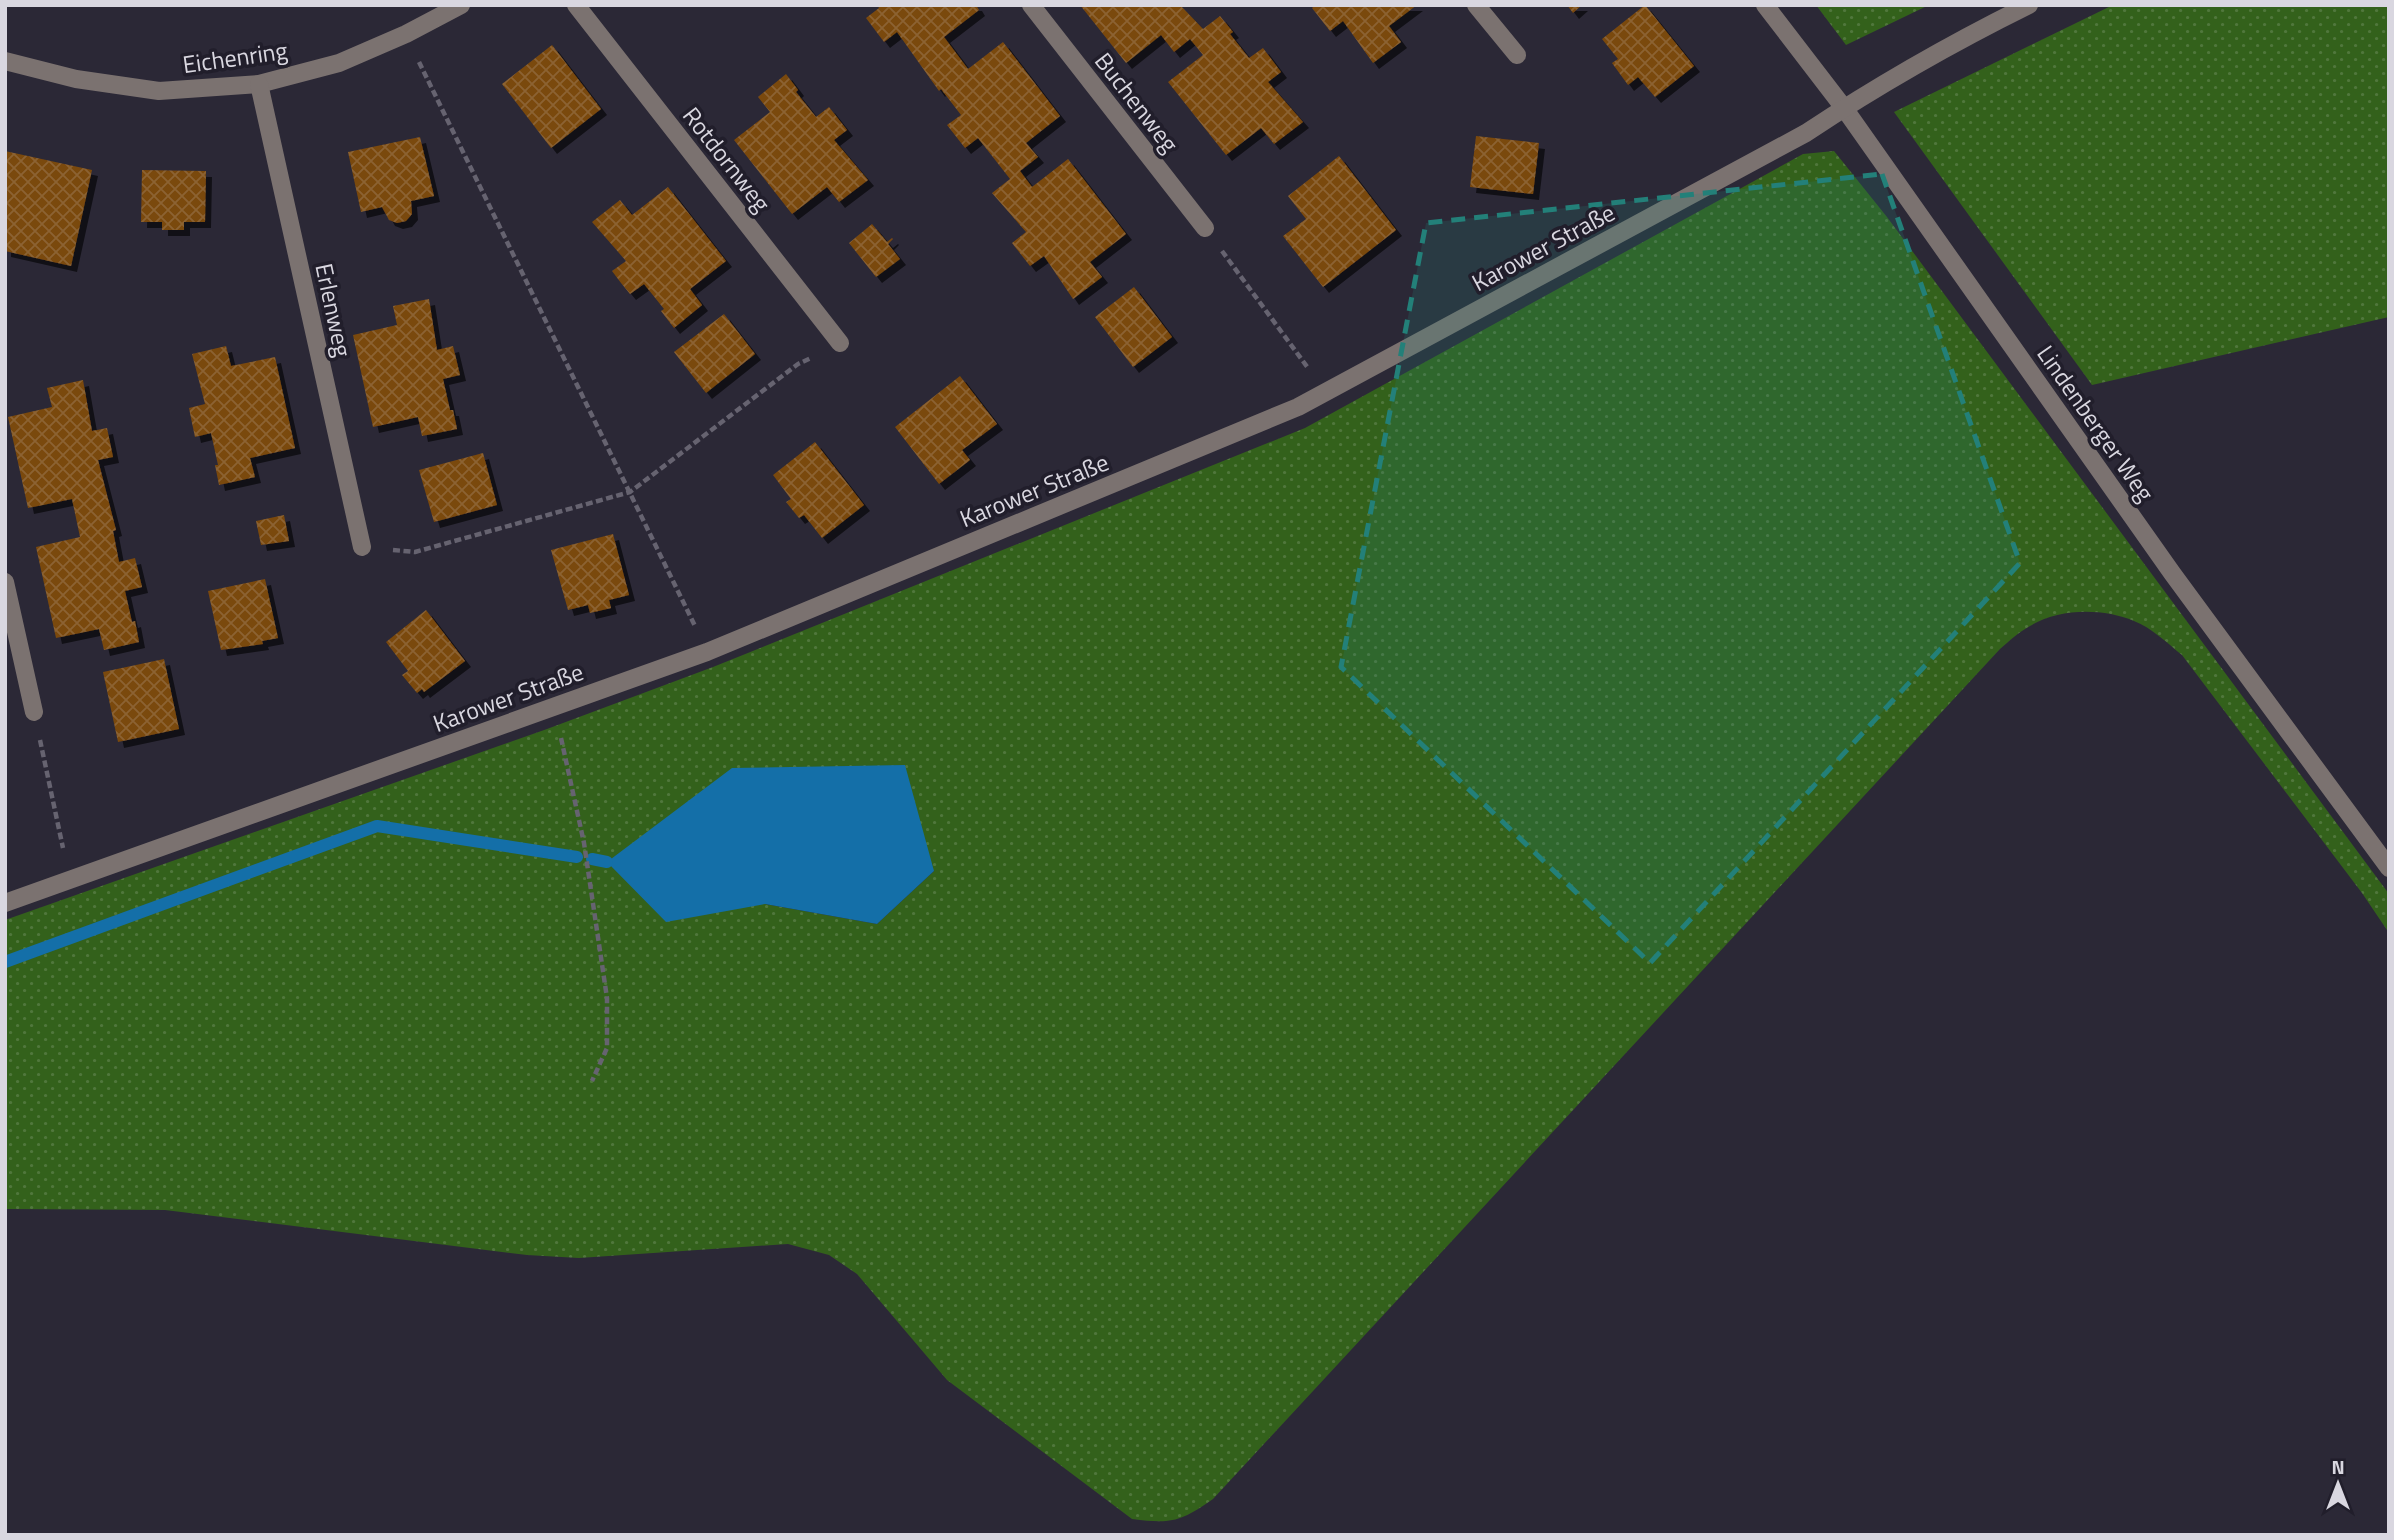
<svg xmlns="http://www.w3.org/2000/svg" width="2394" height="1540" font-family="'Titillium Web',sans-serif">
  <style>
    .grass { fill: url(#grass-dots); fill-rule: evenodd }
    .water { fill: #146fa8 }
    .lines { fill: none; stroke-linecap: round; stroke-linejoin: round }
    .stream { stroke: #146fa8; stroke-width: 12 }
    .building { fill: url(#building-cross-hatch); filter: url(#shadow) }
    .path { stroke: #666370; stroke-width: 4.5; stroke-dasharray: 7 3.5; stroke-linecap: butt }
    .minor { stroke: #7b7270; stroke-width: 18 }
    .marked { fill: #238079; fill-opacity: 0.2; stroke: #238079; stroke-width: 5; stroke-dasharray: 14 9; stroke-linejoin: round }
    .labels { text-anchor: middle; dominant-baseline: central; stroke-width: 7; stroke-linejoin: round; paint-order: stroke }
    .street-label { font-size: 24px; fill: #d9d7e0; stroke: #211e2b }
  </style>
  <defs>
    <pattern id="grass-dots" width="8" height="8" patternUnits="userSpaceOnUse" patternTransform="scale(1.75)"><rect width="8" height="8" fill="#33611b"/><path d="M2 2h.1M6 6h.1" fill="none" stroke="#50773c" stroke-width="1.8" stroke-linecap="round"/></pattern>
    <pattern id="building-cross-hatch" width="8" height="8" patternUnits="userSpaceOnUse" patternTransform="scale(1.75)"><rect width="8" height="8" fill="#7a480f"/><path d="M0 0l8 8M0 8l8-8" fill="none" stroke="#8c6232"/></pattern>
    <filter id="shadow"><feDropShadow dx="6" dy="6" stdDeviation="0" flood-color="#0009"/></filter>
  </defs>
  <rect width="100%" height="100%" fill="#2b2836"/>
  <g class="grass">
    <polygon points="1816,5 1929,5 1846,45"/>
    <polygon points="2113,5 2389,5 2389,317 2092,385 1894,112"/>
    <path d="M1834,151L1887,217L2389,894V933L2362,893L2182,655C2167,643 2152,628 2134,621C2103,608 2059,608 2030,626C2019,632 2009,641 2000,649L1213,1499C1180,1522 1172,1524 1132,1519L947,1380L857,1274L829,1255L788,1244L579,1258L527,1255L165,1210L5,1209V920L547,729L713,667L1305,428L1803,154ZM934,871L877,924L765,904Z"/>
  </g>
  <polygon class="water" points="905,765 934,871 877,924 765,904 666,922 607,862 732,768"/>
  <g class="lines">
    <g class="stream">
      <polyline points="592,859 607,862"/>
      <polyline points="5,962 377,826 577,857"/>
    </g>
  </g>
  <g class="building">
    <polygon points="877,5 976,5 979,10 944,37 968,69 1003,42 1060,116 1026,143 1038,157 1020,171 1032,187 1068,159 1126,234 1090,262 1102,277 1073,299 1044,256 1030,266 1012,243 1026,232 992,193 1010,179 978,138 965,148 947,125 961,115 941,89 939,91 897,32 884,42 866,18 879,8"/>
    <polygon points="1080,5 1180,5 1203,29 1220,16 1233,32 1230,34 1249,58 1263,48 1281,72 1268,82 1303,122 1274,144 1261,128 1226,155 1168,82 1203,55 1190,39 1174,52 1161,35 1126,63"/>
    <polygon points="1315,5 1417,5 1389,26 1401,42 1373,63 1343,21 1330,31 1312,8"/>
    <polygon points="1567,5 1582,5 1573,13"/>
    <polygon points="1645,5 1694,66 1655,97 1638,77 1628,85 1612,63 1618,59 1602,39"/>
    <polygon points="552,45 601,109 551,148 502,84"/>
    <polygon points="786,74 798,90 796,92 816,117 829,107 847,130 834,140 868,180 839,202 827,187 792,214 734,140 770,112 758,97"/>
    <polygon points="1476,136 1539,143 1533,194 1470,187"/>
    <polygon points="420,137 434,196 411,201 412,214 406,221 397,223 389,220 382,207 361,212 348,152"/>
    <polygon points="5,151 92,170 71,266 5,251"/>
    <polygon points="1339,156 1396,230 1323,287 1283,236 1306,219 1288,196"/>
    <polygon points="142,170 206,171 205,222 184,222 184,230 162,230 162,222 141,222"/>
    <polygon points="668,187 726,261 690,289 702,305 674,328 661,311 664,309 644,284 630,294 621,283 612,271 626,261 592,222 620,200 632,215"/>
    <polygon points="872,224 887,242 892,238 893,239 888,244 900,259 876,277 849,243"/>
    <polygon points="1134,287 1172,337 1133,367 1095,317"/>
    <polygon points="429,299 437,350 453,346 460,375 443,379 450,410 453,410 457,429 422,436 418,417 373,427 353,335 397,325 393,306"/>
    <polygon points="724,314 755,354 706,393 674,352"/>
    <polygon points="226,346 231,366 275,357 295,448 250,458 255,477 219,485 215,465 218,465 211,433 195,437 192,423 189,408 205,404 192,354"/>
    <polygon points="960,376 997,424 962,450 970,460 939,484 895,427"/>
    <polygon points="83,380 92,431 107,428 113,457 98,460 116,530 113,531 119,562 135,558 142,587 125,591 132,622 135,621 139,642 104,650 99,629 56,638 36,547 80,537 72,499 28,508 8,417 52,407 47,388"/>
    <polygon points="815,442 864,505 822,538 804,515 799,518 786,502 791,499 773,475"/>
    <polygon points="483,453 497,505 434,522 419,470"/>
    <polygon points="284,515 289,541 261,545 256,521"/>
    <polygon points="613,534 629,595 609,600 611,608 590,613 588,605 568,610 551,550"/>
    <polygon points="265,579 278,638 262,641 263,644 221,650 208,591"/>
    <polygon points="426,610 465,661 424,692 422,689 417,693 402,675 408,671 386,642"/>
    <polygon points="164,659 179,729 118,742 103,672"/>
  </g>
  <g class="lines">
    <g class="path">
      <polyline points="419,62 695,626"/>
      <polyline points="1222,251 1308,368"/>
      <polyline points="393,550 415,552 630,492 798,364 811,358"/>
      <polyline points="561,738 584,843 607,998 607,1048 592,1081"/>
      <polyline points="40,740 63,848"/>
    </g>
    <g class="minor">
      <polyline points="576,5 840,343"/>
      <polyline points="1031,5 1205,228"/>
      <polyline points="1476,5 1517,55"/>
      <polyline points="1765,5 1844,108 2172,573 2389,868"/>
      <polyline points="5,61 76,79 159,91 259,84 339,63 406,34 461,5"/>
      <polyline points="259,84 362,547"/>
      <polyline points="5,582 34,712"/>
      <path d="M5,903L707,652L1298,407L1806,133C1877,86 1952,43 2029,5"/>
    </g>
  </g>
  <path class="marked" d="M1882,174L2020,563L1650,963L1341,667L1426,223Z"/>
  <g class="labels">
    <g class="street-label">
      <text transform="translate(235 57) rotate(-8)">Eichenring</text>
      <text transform="translate(1137 102) rotate(52)">Buchenweg</text>
      <text transform="translate(727 159) rotate(52)">Rotdornweg</text>
      <text transform="translate(1543 247) rotate(-28)">Karower Straße</text>
      <text transform="translate(334 310) rotate(78)">Erlenweg</text>
      <text transform="translate(2096 423) rotate(55)">Lindenberger Weg</text>
      <text transform="translate(1034 490) rotate(-22)">Karower Straße</text>
      <text transform="translate(508 697) rotate(-20)">Karower Straße</text>
    </g>
  </g>
  <rect width="2394" height="1540" fill="none" stroke="#d9d7e0" stroke-width="14"/>
  <g transform="translate(2338 1484)" stroke="#211e2b" stroke-width="5" paint-order="stroke">
  <path d="M0-5L12 26L0 18L-12 26Z" fill="#d9d7e0"/>
  <text y="-10" font-size="19" font-weight="bold" text-anchor="middle" fill="#d9d7e0">N</text>
  </g>
</svg>
